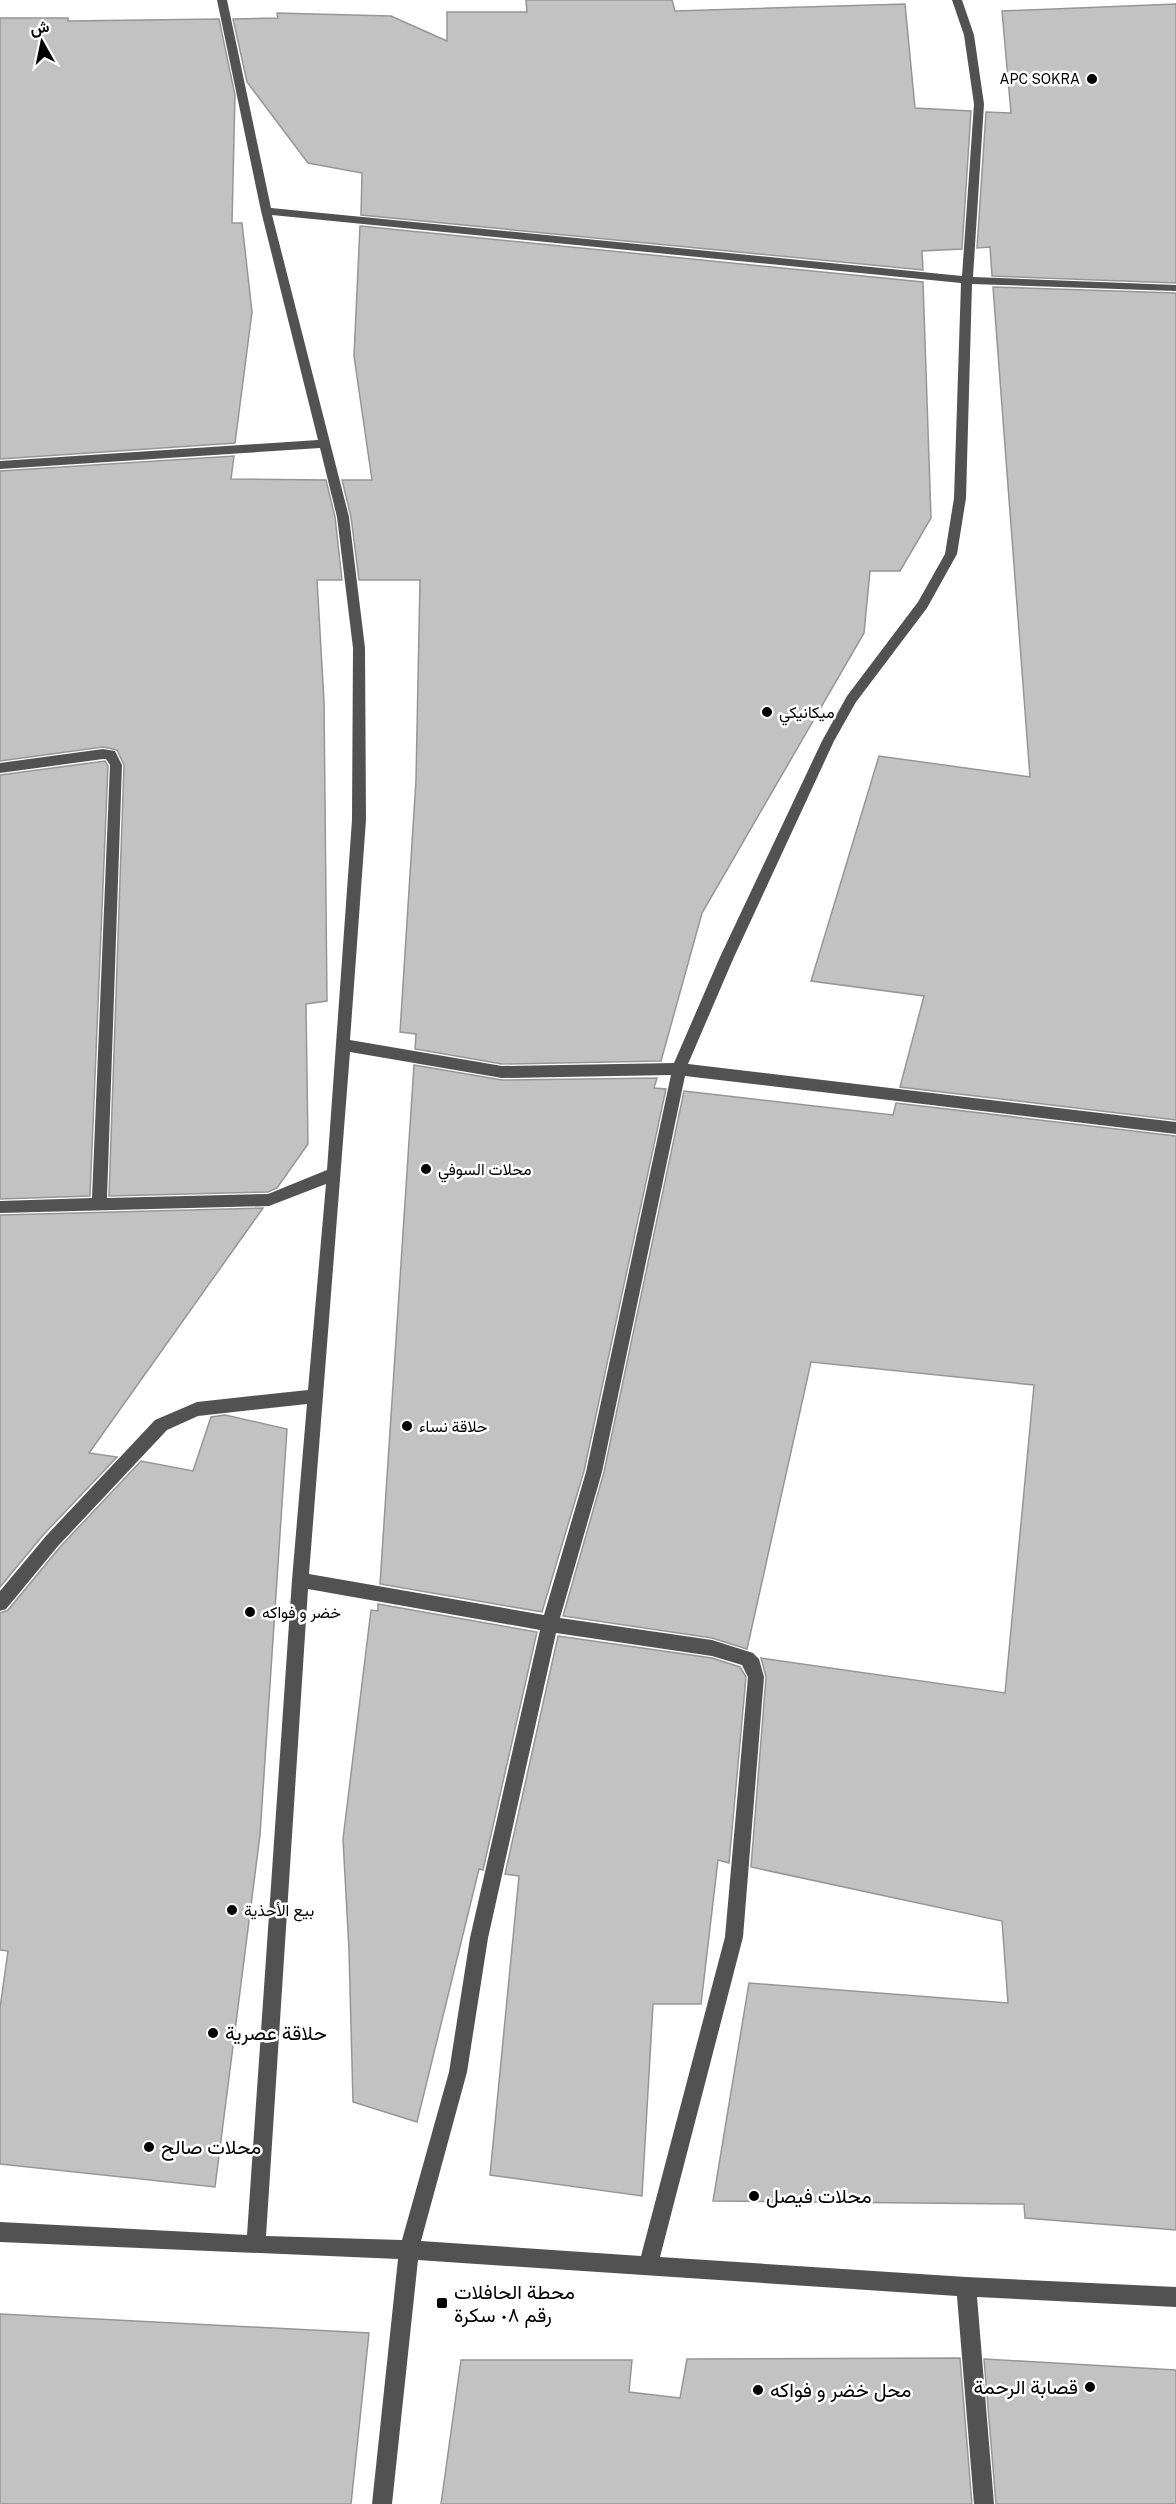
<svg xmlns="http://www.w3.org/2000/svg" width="1176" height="2504" font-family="'Public Sans',Vazirmatn,sans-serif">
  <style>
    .building { fill: #c2c2c2; stroke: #969696; stroke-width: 1.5 }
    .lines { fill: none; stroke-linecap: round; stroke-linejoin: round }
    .minor { fill: #525252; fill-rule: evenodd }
    .poi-dot { fill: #000; stroke: #fff; stroke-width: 2 }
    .labels { text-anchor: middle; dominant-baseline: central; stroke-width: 5; stroke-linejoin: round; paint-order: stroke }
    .far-poi-label { font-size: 14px; fill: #000; stroke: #fff; text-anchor: end }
    .poi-label { font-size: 16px; fill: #000; stroke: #fff; text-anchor: start }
    .near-poi-label { font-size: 20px; fill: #000; stroke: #fff; text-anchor: start }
  </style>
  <rect width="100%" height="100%" fill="#fff"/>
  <g class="building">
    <polygon points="526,0 672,0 675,11 905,4 915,108 971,111 962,249 922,251 923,270 361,215 362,173 308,163 247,82 233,19 278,18 277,13 391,16 447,41 447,12 527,12"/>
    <polygon points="1176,4 1176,283 992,276 990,247 977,248 986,112 1011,113 1002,11"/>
    <polygon points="0,18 68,18 68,21 219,19 235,95 232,223 242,223 252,312 235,443 0,459"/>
    <polygon points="360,226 923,282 931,518 900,571 870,571 864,633 702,913 661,1061 502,1064 415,1049 416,1034 400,1032 416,780 420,580 359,580 351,517 342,480 372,480 354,356"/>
    <polygon points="993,287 1176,293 1176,1120 900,1087 924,996 811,981 879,756 1030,777"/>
    <polygon points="234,456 231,479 326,480 335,517 342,580 317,580 324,701 327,1001 306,1004 308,1144 277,1188 268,1192 109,1196 124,765 117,750 103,747 0,761 0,471"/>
    <polygon points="105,761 108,766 90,1196 0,1199 0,775"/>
    <polygon points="414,1065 502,1080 657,1078 654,1088 666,1089 584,1471 542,1612 380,1584"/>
    <polygon points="684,1091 893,1115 896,1103 1176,1136 1176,2230 1025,2218 1024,2204 713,2201 749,1983 1008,2003 1002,1921 751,1867 766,1677 761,1658 1005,1693 1034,1385 811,1362 747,1649 712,1638 563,1616 604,1472"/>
    <polygon points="263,1208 89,1453 117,1457 44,1534 0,1587 0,1215"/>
    <polygon points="225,1415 287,1429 260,1835 215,2187 0,2164 0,2008 8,1951 0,1950 0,1613 8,1610 60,1547 141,1461 193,1471 211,1417"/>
    <polygon points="378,1604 537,1632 483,1870 479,1869 417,2122 353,2102 349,1950 343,1839 371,1610 378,1611"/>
    <polygon points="558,1636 712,1658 740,1667 746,1677 729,1863 718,1860 701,2004 653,2004 642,2196 490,2175 519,1876 505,1874"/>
    <polygon points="0,2314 369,2333 351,2504 0,2504"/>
    <polygon points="960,2358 972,2504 441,2504 461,2360 632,2360 629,2392 680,2398 687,2359"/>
    <polygon points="984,2359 1176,2370 1176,2504 996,2504"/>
  </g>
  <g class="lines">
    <path class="minor" d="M217,0H227L271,208L962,276L974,104L964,35L952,0H962L974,35L984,104L973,277L1176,285V291L972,284L966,498L957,554L927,608L856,702L834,741L734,957L688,1064L1176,1122V1134L685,1076L602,1472L560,1618L712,1640L753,1653L759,1659L764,1677L743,1937L660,2257L966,2277L1176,2287V2307L977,2297L994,2504H974L957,2296L418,2260L392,2504H372L398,2259L0,2242V2222L247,2235L292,1580L307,1404L198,1416L167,1430L58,1546L6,1609L0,1611V1591L46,1536L155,1420L197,1402L308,1390L326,1184L269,1206L0,1213V1201L92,1198L110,765L106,759H103L0,773V763L103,749L115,751L122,765L107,1198L268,1194L327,1170L352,820L353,648L337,517L320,448L0,469V461L318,440L261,211ZM272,215L961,283L954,498L945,554L918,602L847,696L822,741L720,957L674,1063L502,1066L350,1040L366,820L365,648L349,517ZM350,1052L502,1078L671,1075L586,1472L544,1615L309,1574ZM308,1589L540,1630L470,1938L449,2072L402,2240L266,2236ZM556,1633L712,1656L742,1665L748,1677L725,1937L641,2256L421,2241L467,2072L488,1938Z"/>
  </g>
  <g class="poi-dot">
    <circle cx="1092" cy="79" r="6"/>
    <circle cx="767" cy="712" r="6"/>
    <circle cx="426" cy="1169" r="6"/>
    <circle cx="407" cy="1426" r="6"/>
    <circle cx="250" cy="1612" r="6"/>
    <circle cx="232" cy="1910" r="6"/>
    <circle cx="213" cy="2033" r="6"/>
    <circle cx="149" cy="2147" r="6"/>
    <circle cx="754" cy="2196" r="6"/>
    <rect x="436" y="2297" width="12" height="12" rx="3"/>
    <circle cx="1090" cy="2387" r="6"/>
    <circle cx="758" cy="2390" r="6"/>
  </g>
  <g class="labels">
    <g class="far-poi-label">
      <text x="1080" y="79">APC SOKRA</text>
    </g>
    <g class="poi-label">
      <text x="779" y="712">ميكانيكي</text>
      <text x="438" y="1169">محلات السوفي</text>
      <text x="419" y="1426">حلاقة نساء</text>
      <text x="262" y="1612">خضر و فواكه</text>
      <text x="244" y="1910">بيع الأحذية</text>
    </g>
    <g class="near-poi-label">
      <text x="225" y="2033">حلاقة عصرية</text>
      <text x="161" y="2147">محلات صالح</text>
      <text x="766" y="2196">محلات فيصل</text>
      <text x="454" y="2292">محطة الحافلات<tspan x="454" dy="23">رقم ٠٨ سكرة</tspan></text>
      <text x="1078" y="2387" text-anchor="end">قصابة الرحمة</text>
      <text x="770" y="2390">محل خضر و فواكه</text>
    </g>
  </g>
  <g transform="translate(42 42) rotate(351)" stroke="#ffffff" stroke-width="4.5" paint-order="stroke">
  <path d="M0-4.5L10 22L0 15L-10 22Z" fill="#000000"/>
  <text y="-9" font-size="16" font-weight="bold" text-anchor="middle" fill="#000000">ش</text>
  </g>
</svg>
